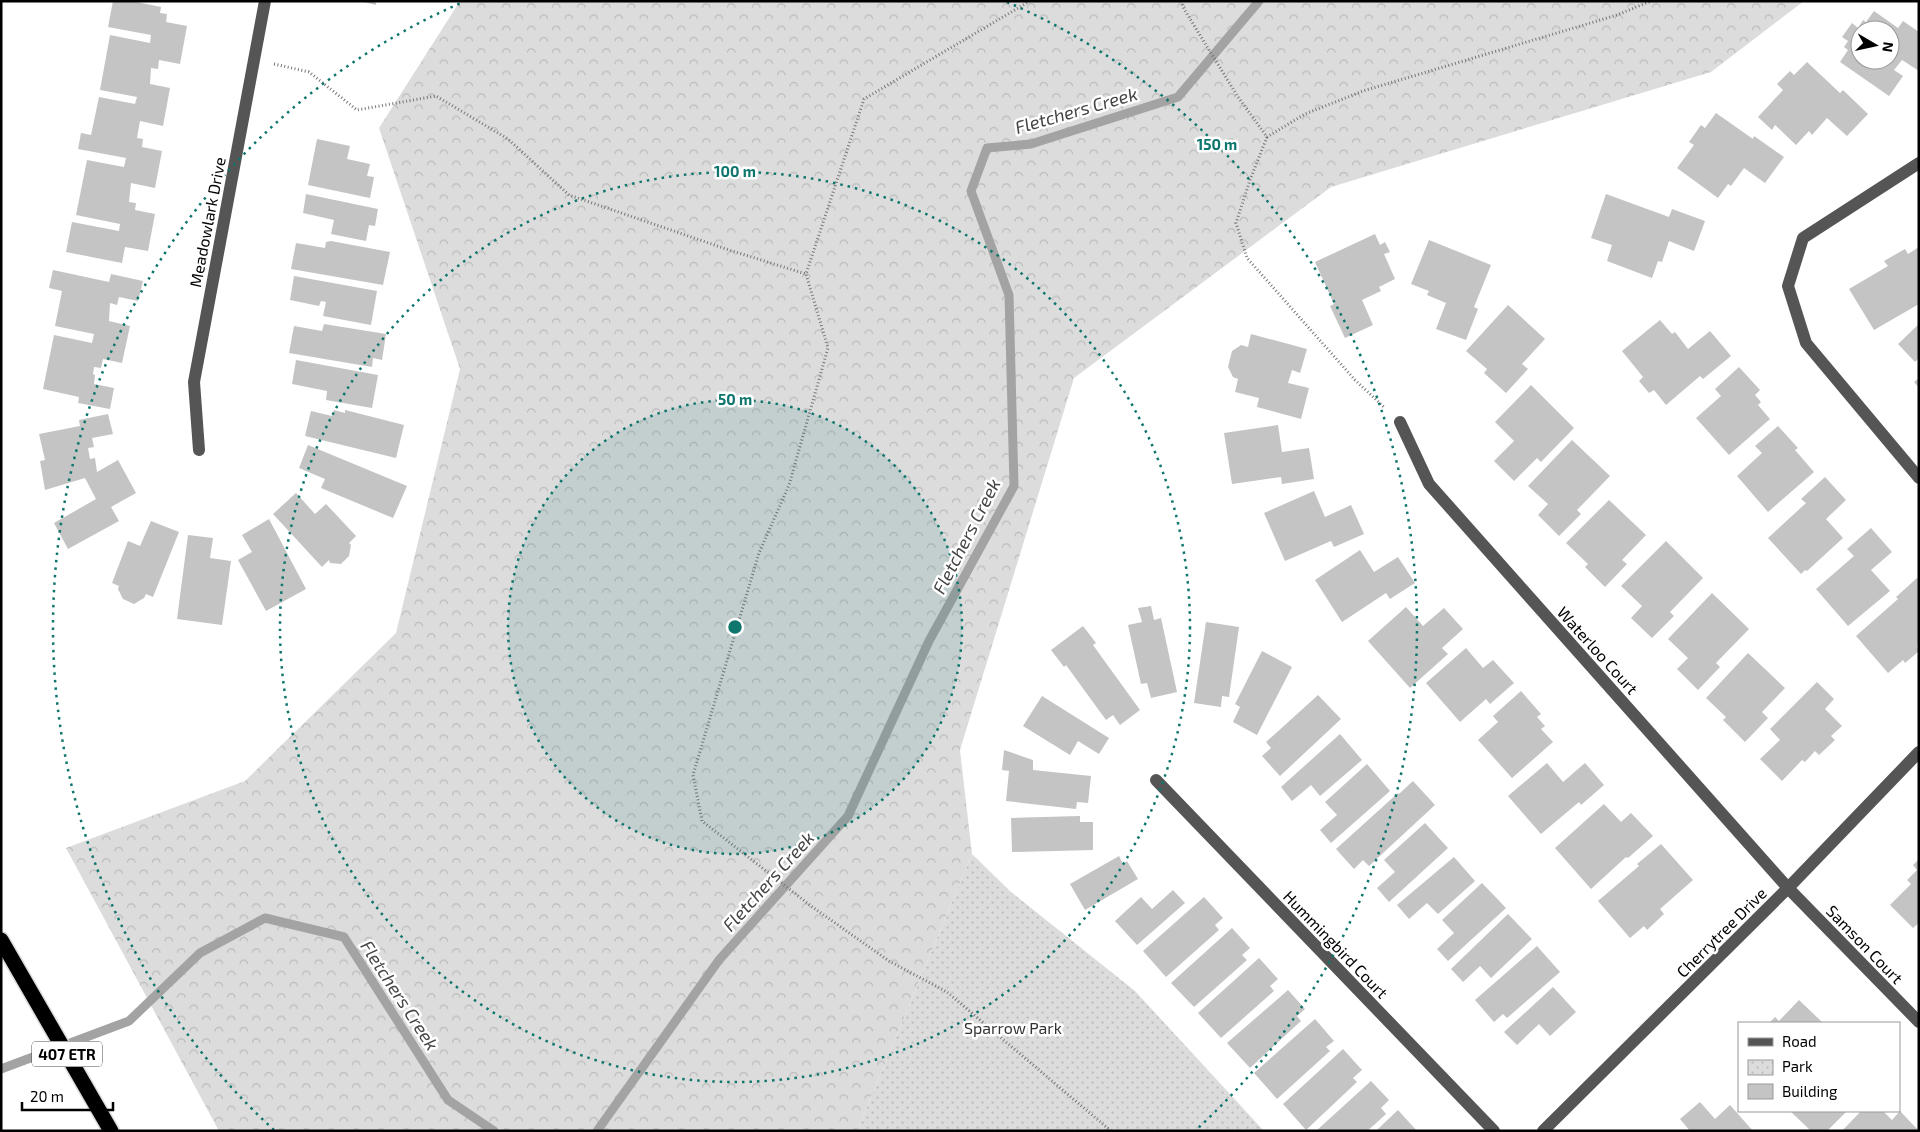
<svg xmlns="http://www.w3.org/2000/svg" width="1920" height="1132" font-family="'Exo 2',sans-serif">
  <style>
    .forest { fill: url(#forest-crowns) }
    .park { fill: url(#park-dots) }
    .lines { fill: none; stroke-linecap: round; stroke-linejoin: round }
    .stream { stroke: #a3a3a3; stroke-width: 9 }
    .building { fill: #c4c4c4; fill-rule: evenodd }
    .highway-casing { stroke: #dbdbdb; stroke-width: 18 }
    .path { stroke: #777; stroke-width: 3; stroke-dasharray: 1 2.5; stroke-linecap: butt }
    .minor { stroke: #555; stroke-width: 12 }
    .highway { stroke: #000; stroke-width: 15 }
    .ring { fill: none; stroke: #0f766e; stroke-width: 2.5; stroke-dasharray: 2.5 5 }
    .labels { text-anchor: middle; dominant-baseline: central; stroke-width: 5; stroke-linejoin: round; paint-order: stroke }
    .shield { fill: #fff; stroke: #4c4c4c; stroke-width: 1 }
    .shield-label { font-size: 15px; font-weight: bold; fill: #000 }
    .street-label { font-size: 16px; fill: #000; stroke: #fff }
    .park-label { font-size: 16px; fill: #333; stroke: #fff }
    .water-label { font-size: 18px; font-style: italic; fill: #444; stroke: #fff }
    .centre { fill: #0f766e; stroke: #fff; stroke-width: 2.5 }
    .ring-label { font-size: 15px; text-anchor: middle; font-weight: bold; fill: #0f766e; stroke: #fff; stroke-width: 5; stroke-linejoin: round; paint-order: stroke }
  </style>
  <defs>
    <pattern id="forest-crowns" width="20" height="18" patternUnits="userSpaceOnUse" patternTransform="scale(1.25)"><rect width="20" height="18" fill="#dcdcdc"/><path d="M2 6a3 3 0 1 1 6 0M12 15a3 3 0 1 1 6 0" fill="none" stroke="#bbb"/></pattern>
    <pattern id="park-dots" width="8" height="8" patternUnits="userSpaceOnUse" patternTransform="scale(1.25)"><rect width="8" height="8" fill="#dcdcdc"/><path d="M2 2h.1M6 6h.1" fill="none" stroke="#bbb" stroke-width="1.8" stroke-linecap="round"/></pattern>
  </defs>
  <rect width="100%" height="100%" fill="#fff"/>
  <polygon class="forest" points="460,1 1804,1 1711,72 1331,187 1074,378 960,750 972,854 857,1131 219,1131 66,848 245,781 396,633 460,369 379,128"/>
  <polygon class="park" points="972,854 1011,892 1135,991 1264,1131 857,1131"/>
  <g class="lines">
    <g class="stream">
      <polyline points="1,1069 129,1021 200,953 265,918 344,937 448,1100 494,1131"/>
      <polyline points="597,1131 719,960 848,816 929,641 1014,486 1009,295 971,191 987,148 1031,144 1178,97 1259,1"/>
    </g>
  </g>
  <g class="building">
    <polygon points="113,1 132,1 161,7 160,13 167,14 166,22 187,26 180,64 159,60 158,69 151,68 150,84 170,88 163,126 140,121 137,138 143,139 142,147 162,151 155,188 131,183 129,202 136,203 135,210 155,214 148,251 125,247 122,263 66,252 72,222 119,231 120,224 76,215 87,160 124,167 126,158 78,149 81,133 91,135 99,97 135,104 137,97 100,90 110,35 150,43 151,35 108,27"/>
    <polygon points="359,1 376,1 376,5"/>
    <path d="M1874,11L1898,28L1903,21L1919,32V71L1902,60L1894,70L1903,76L1889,96L1840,62L1848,50L1844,47L1848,41L1842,37L1852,23L1858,28L1863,20L1866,22ZM1860,30H1890V60H1860Z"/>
    <polygon points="1807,62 1840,93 1843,90 1868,114 1847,136 1827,118 1812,135 1809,131 1796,145 1775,125 1772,130 1758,117 1783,90 1777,84 1790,71 1794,75"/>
    <polygon points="1716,113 1753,139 1754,136 1784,157 1765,183 1744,168 1731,186 1728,184 1718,198 1677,168 1694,145 1689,142 1701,125 1705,128"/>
    <polygon points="317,139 350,146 347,159 370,164 367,176 374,177 370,198 308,185"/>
    <polygon points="306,194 378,209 375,226 369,225 366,241 331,234 334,220 303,213"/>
    <polygon points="1606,194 1669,217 1672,209 1705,221 1694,251 1669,241 1662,262 1658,261 1652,278 1607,261 1612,245 1591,238"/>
    <polygon points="1375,234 1380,245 1385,242 1390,252 1384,254 1395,279 1379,287 1381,291 1362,300 1373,325 1345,338 1330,306 1334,304 1315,262"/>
    <polygon points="1429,240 1491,265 1474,307 1478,309 1466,340 1436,329 1446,303 1427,295 1429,291 1411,284"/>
    <polygon points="331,241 390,252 383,285 291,269 296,243 325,248 326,242"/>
    <polygon points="1919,247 1919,304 1874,330 1849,289 1888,266 1884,261 1905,249 1908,254"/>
    <polygon points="53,270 109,282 111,274 143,281 138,301 119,297 117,305 110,303 109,321 130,326 122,363 103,359 101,368 94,367 93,374 95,375 94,384 114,388 110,409 78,403 79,397 43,389 54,335 92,343 94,334 55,326 62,291 49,288"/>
    <polygon points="294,276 377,291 371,325 323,316 326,302 321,301 319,306 290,300"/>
    <polygon points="1508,305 1545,339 1522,364 1528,369 1506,393 1484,373 1487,369 1466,351"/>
    <polygon points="1660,320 1672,334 1675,332 1688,349 1710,331 1731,356 1703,379 1700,376 1666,405 1654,390 1649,393 1639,381 1643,377 1622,351"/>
    <polygon points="324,324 386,334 382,360 373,358 372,367 289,353 294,326 322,331"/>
    <polygon points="1919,324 1919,358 1915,362 1898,344"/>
    <polygon points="1251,334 1307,349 1300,373 1292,370 1288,383 1309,388 1301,419 1257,407 1259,398 1235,392 1238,379 1233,377 1228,367 1232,351 1241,345 1248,347"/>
    <polygon points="296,360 378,375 372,408 326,400 327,391 292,384"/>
    <polygon points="1739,367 1760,390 1755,395 1761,402 1758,405 1770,419 1729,455 1696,418 1721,396 1715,389"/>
    <polygon points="1919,378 1919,388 1914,382"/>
    <polygon points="1531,385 1574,428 1541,462 1537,458 1514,481 1494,461 1514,441 1495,422"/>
    <polygon points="334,410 345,413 345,410 404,425 396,458 305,436 311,411 332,416"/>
    <polygon points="108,414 113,434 92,438 94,447 88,448 90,459 95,458 97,472 118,460 136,493 111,507 119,521 68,549 54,523 96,499 85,478 45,490 40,461 45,460 39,434 80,426 79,420"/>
    <polygon points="1278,425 1282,452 1309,448 1314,479 1282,484 1281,477 1232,484 1224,433"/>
    <polygon points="1778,426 1798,448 1795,450 1814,472 1768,512 1737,476 1762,453 1755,446"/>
    <polygon points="1572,440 1610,476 1577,510 1581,514 1559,536 1538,515 1548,504 1528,486"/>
    <polygon points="308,445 407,486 393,518 321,488 325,479 299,468"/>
    <polygon points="1825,477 1846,500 1826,519 1843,538 1807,571 1805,570 1801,574 1768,538 1806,503 1801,499"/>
    <polygon points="1314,491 1325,517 1351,505 1364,534 1334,547 1331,541 1285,561 1264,513"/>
    <polygon points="296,493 315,514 326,504 356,536 349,543 351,545 349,556 341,564 330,563 329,560 322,567 273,514"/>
    <polygon points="1609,500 1646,535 1622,560 1627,564 1605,587 1585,567 1588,564 1566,543"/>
    <polygon points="269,519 306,589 266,611 238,560 252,552 242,535"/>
    <polygon points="151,521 179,532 153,597 146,594 144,598 134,604 123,599 118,589 119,586 112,583 128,541 140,546"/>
    <polygon points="1871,528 1892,552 1871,570 1890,591 1848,626 1816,589 1854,556 1847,549"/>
    <polygon points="188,535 213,538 210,558 231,561 222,625 177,619"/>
    <polygon points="1666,541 1703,578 1670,612 1674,616 1652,638 1631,618 1642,606 1621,586"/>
    <polygon points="1360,550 1374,572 1398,557 1415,583 1390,599 1386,593 1342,622 1315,580"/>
    <polygon points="1917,578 1919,580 1919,644 1917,646 1919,651 1905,663 1903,660 1888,673 1856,636 1898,599 1896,597"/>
    <polygon points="1712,593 1749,629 1716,663 1720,667 1698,690 1677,669 1688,658 1668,639"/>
    <polygon points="1151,606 1154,620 1161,618 1177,692 1151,698 1147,683 1141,684 1128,625 1142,622 1138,608"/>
    <polygon points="1406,607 1423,626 1444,608 1463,629 1442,648 1448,654 1410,688 1368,641"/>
    <polygon points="1206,622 1239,627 1229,697 1222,696 1221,707 1194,703"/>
    <polygon points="1083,626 1096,643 1093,645 1140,710 1120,725 1113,715 1106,720 1066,665 1064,667 1051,650"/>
    <polygon points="1466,648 1483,668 1493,660 1514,683 1490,704 1486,699 1460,722 1426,683"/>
    <polygon points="1262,651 1292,667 1257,735 1233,722 1240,707 1235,704"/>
    <polygon points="1748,653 1785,688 1762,712 1768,718 1745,742 1723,720 1726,717 1706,698"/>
    <polygon points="1817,682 1834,699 1825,709 1842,726 1831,736 1835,740 1819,755 1815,751 1805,762 1802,760 1782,781 1760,759 1780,740 1770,729"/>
    <polygon points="1521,691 1541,714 1537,717 1545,726 1541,729 1553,742 1512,778 1478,740 1498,722 1493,716"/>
    <polygon points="1318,695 1341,719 1280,776 1262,756 1271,748 1266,742"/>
    <polygon points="1042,696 1109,738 1099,754 1078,741 1070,755 1023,726"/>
    <polygon points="1340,734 1362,760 1320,796 1311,785 1292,801 1281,787"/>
    <polygon points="1004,750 1033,760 1033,770 1091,776 1088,803 1077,802 1076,809 1006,801 1009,771 1002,770"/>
    <polygon points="1547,763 1563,782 1585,763 1604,785 1581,805 1579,802 1541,834 1508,796"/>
    <polygon points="1367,764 1390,791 1331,843 1320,830 1337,815 1325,802"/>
    <polygon points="1413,781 1435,805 1369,866 1363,860 1354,869 1336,849 1398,793 1399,794"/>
    <polygon points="1604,804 1621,822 1631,813 1653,836 1628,858 1626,857 1591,889 1555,848"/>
    <polygon points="1080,816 1080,822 1093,822 1093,850 1012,852 1011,818"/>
    <polygon points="1425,823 1448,848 1389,902 1377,888 1395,872 1384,860"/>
    <polygon points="1661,844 1693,880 1660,909 1664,914 1647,930 1644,926 1630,938 1598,901 1639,866 1637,864"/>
    <polygon points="1119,856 1123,864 1127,861 1138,879 1085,910 1070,884"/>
    <polygon points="1454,857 1475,881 1438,914 1427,903 1409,919 1397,905"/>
    <polygon points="1919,859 1919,923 1913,928 1890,905 1911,884 1907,880 1917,870 1913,865"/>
    <polygon points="1482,883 1506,908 1448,961 1437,949 1454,933 1442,920"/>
    <polygon points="1173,890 1185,903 1137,945 1115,921 1141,897 1152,909"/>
    <polygon points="1204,897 1223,918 1215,925 1219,930 1166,977 1143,951"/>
    <polygon points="1508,914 1532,939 1491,978 1480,966 1463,982 1451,969"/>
    <polygon points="1232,928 1250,948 1242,955 1247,960 1194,1007 1171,983"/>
    <polygon points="1537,946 1560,972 1507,1018 1503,1014 1494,1022 1475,1000"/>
    <polygon points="1259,958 1278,979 1270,986 1274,991 1221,1038 1198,1013"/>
    <polygon points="1553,987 1576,1012 1550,1036 1539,1024 1517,1045 1504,1032"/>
    <polygon points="1288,990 1305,1009 1297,1016 1301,1021 1250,1068 1227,1043"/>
    <polygon points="1799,1000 1822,1022 1821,1023 1769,1023 1775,1017 1779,1021"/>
    <polygon points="1315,1019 1334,1041 1326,1047 1330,1051 1277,1099 1254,1073"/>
    <polygon points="1343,1049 1362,1070 1353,1078 1357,1082 1306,1130 1283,1104"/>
    <polygon points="1371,1081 1389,1100 1381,1108 1386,1114 1374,1125 1367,1131 1316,1131"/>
    <polygon points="1700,1102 1715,1119 1730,1105 1753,1131 1690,1131 1680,1119"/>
    <polygon points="1398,1110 1417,1131 1376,1131 1381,1126"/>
    <polygon points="1790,1111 1847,1111 1827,1131 1811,1131"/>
    <polygon points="1861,1111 1883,1111 1892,1120 1900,1111 1919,1131 1842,1131"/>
  </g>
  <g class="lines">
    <defs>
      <polyline id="highway" points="1,940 111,1131"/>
    </defs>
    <use href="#highway" class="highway-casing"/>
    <g class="path">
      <polyline points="1030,1 864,99 806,274 828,348 789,485 759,553 693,775 702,821 811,906 889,961 947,992 1111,1131"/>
      <polyline points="1181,1 1184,9 1238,97 1267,137 1305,114 1363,91 1617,15 1651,1"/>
      <polyline points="274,64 309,72 357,110 436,96 508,139 569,195 726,249 806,274"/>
      <polyline points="1267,137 1250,180 1236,223 1247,258 1355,380 1385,408"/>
    </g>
    <g class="minor">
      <polyline points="1919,163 1803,238 1788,286 1806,343 1919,478"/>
      <polyline points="1400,422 1429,484 1788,888 1919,1022"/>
      <polyline points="199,450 194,382 265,1"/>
      <polyline points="1156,780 1494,1131"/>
      <polyline points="1543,1131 1788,888 1919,752"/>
    </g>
    <use href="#highway" class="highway"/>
  </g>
  <circle cx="735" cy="627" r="227" fill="#0f766e" fill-opacity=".12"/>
  <g class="ring">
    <circle cx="735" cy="627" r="227"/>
    <circle cx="735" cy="627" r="455"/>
    <path d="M274 1130A682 682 0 0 1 463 2M1007 2A682 682 0 0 1 1196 1130"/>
  </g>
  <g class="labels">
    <rect class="shield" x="32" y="1041.5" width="70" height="25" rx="4"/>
    <g class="shield-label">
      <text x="67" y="1054">407 ETR</text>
    </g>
    <g class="street-label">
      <text transform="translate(207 222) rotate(-79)">Meadowlark Drive</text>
      <text transform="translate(1598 650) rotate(48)">Waterloo Court</text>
      <text transform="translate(1721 932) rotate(-45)">Cherrytree Drive</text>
      <text transform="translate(1336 944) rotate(46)">Hummingbird Court</text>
      <text transform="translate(1865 944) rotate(46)">Samson Court</text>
    </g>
    <g class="park-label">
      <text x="1013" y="1027">Sparrow Park</text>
    </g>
    <g class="water-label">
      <text transform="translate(1076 110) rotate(-16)">Fletchers Creek</text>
      <text transform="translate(966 536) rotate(-63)">Fletchers Creek</text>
      <text transform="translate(768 881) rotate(-48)">Fletchers Creek</text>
      <text transform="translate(400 995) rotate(57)">Fletchers Creek</text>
    </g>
  </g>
  <circle cx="735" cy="627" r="8" class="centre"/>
  <g class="ring-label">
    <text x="1217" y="150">150 m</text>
    <text x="735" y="177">100 m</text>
    <text x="735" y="405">50 m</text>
  </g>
  <rect width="1920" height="1132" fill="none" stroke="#000000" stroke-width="5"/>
  <rect x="1738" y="1022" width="162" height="90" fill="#ffffff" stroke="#999999"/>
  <rect x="1748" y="1038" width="25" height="8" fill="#555555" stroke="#999999"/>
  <text x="1782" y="1047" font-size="15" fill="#000000">Road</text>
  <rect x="1748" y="1060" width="25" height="15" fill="url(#park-dots)" stroke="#999999"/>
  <text x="1782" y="1072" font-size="15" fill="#000000">Park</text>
  <rect x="1748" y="1084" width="25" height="15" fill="#c4c4c4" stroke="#999999"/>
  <text x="1782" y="1097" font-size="15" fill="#000000">Building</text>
  <g transform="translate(1875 45) rotate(99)"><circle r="24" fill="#ffffff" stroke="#999999"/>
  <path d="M0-4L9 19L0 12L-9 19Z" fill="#000000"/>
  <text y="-8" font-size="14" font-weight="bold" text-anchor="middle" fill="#000000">N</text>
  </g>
  <path d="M22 1102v8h91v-8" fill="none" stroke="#000000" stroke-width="2.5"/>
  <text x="30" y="1102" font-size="15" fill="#000000" stroke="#ffffff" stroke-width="4" paint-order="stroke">20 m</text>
</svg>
